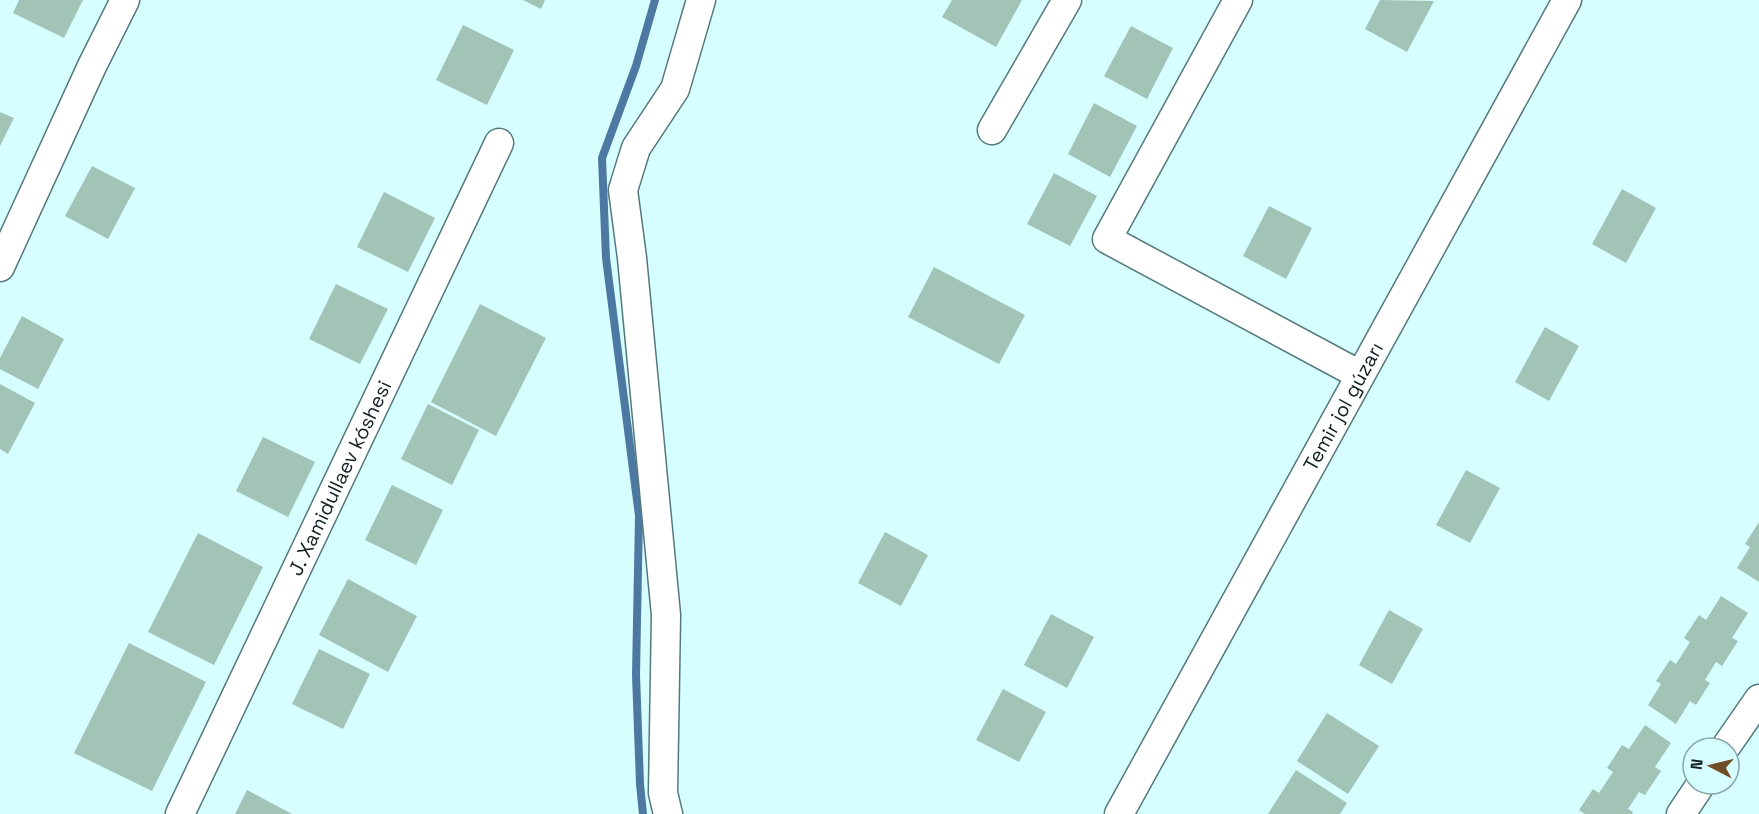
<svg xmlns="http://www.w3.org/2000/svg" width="1759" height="814" font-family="'Space Grotesk',sans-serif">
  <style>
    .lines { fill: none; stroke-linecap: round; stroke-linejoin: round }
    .stream { stroke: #4d78a2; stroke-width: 8 }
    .building { fill: #a1c4b7 }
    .minor-casing { stroke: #55797b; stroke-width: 31 }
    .minor { stroke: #fff; stroke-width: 28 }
    .labels { text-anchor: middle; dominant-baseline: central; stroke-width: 6; stroke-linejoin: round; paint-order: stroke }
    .street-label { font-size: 20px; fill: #122121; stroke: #d6feff }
  </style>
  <rect width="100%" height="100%" fill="#d6feff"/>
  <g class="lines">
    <polyline class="stream" points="643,814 640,784 636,675 639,516 606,258 602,158 636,66 655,0"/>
  </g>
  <g class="building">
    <polygon points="19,0 83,0 64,38 13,13"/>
    <polygon points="523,0 545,0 541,9"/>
    <polygon points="952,0 1022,0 996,47 942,17"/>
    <polygon points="1380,0 1434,1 1407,52 1365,29"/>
    <polygon points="463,25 514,50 487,105 436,80"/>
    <polygon points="1131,26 1173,48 1147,99 1104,76"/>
    <polygon points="1094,103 1137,126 1110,177 1068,154"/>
    <polygon points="0,112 14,118 0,146"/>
    <polygon points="92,166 135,188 108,239 65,216"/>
    <polygon points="1054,173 1097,196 1070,246 1027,224"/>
    <polygon points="1622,189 1656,208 1626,263 1592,244"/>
    <polygon points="384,192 435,218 408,272 357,247"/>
    <polygon points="1269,206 1312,228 1286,279 1243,256"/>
    <polygon points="934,267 1025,315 999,364 908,317"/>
    <polygon points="336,284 388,309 360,364 309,339"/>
    <polygon points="480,304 546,338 496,436 431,402"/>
    <polygon points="22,316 64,339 38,389 0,369 0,358"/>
    <polygon points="1545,327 1579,346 1549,401 1515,382"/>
    <polygon points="0,384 35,403 8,454 0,449"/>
    <polygon points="428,404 479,430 452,485 401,459"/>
    <polygon points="263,437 315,462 288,517 236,491"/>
    <polygon points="1466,470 1500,488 1470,543 1436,525"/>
    <polygon points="392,485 443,510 416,565 365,540"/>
    <polygon points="1759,522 1759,582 1737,568 1750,547 1745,544"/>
    <polygon points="885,532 928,555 901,606 858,583"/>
    <polygon points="198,533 263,567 214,665 148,632"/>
    <polygon points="348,579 417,616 388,672 319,635"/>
    <polygon points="1721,596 1748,613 1732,638 1738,641 1722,666 1716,662 1705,680 1710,683 1696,705 1690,701 1676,724 1648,705 1661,684 1656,681 1670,660 1676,664 1690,642 1684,638 1699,615 1706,620"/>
    <polygon points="1389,610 1423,629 1392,684 1359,665"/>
    <polygon points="1051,614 1094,637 1067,688 1024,665"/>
    <polygon points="129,643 206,682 152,791 74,753"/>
    <polygon points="319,649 370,674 343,729 292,704"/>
    <polygon points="1003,689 1046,712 1019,762 976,740"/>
    <polygon points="1327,713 1379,746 1348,794 1297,761"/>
    <polygon points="1645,725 1671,743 1655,767 1661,771 1645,795 1639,792 1628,809 1633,812 1632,814 1585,814 1579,810 1593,789 1599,793 1613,772 1607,768 1622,745 1629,749"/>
    <polygon points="1296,770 1347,803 1340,814 1268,814"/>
    <polygon points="247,790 292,814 235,814"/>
  </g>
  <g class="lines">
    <defs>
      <g id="minor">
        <polyline points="1238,0 1107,239 1360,375"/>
        <polyline points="992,130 1067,0"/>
        <polyline points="0,267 92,66 125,0"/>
        <polyline points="1725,748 1759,699"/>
        <path id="s1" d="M180,814L499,143"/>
        <polyline points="668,814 663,793 666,615 632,258 623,190 636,148 675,89 701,0"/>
        <path id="s2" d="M1119,814L1567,0"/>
        <polyline points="1681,814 1701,784"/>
      </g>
    </defs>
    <use href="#minor" class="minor-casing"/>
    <use href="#minor" class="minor"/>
  </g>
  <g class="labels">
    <g class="street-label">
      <text stroke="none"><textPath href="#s2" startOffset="465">Temir jol gúzarı</textPath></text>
      <text stroke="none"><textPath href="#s1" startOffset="372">J. Xamidullaev kóshesi</textPath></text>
    </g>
  </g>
  <g transform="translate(1711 766) rotate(277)"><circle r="28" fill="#d6feff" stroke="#88a6a6" stroke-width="1.5"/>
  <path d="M0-4.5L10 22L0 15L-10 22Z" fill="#714d27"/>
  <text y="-9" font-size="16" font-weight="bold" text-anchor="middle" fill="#122121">N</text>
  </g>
</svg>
